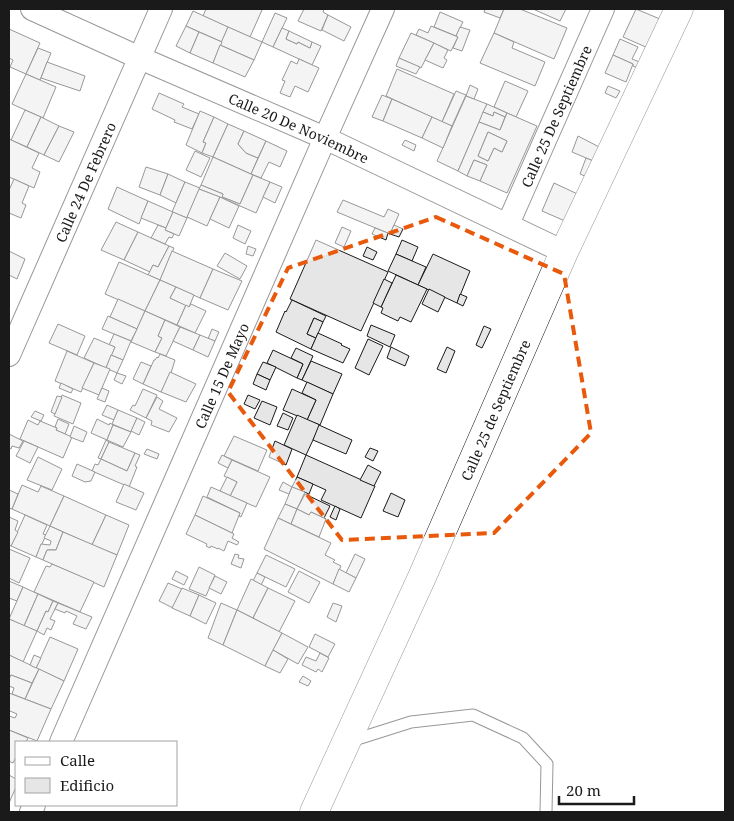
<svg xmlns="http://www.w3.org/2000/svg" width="734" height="821" font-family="'Noto Serif',serif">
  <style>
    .building { fill: #e6e6e6; stroke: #1a1a1a; fill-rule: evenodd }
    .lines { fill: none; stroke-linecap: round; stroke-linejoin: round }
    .service-casing { stroke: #1a1a1a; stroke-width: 13 }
    .minor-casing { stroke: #1a1a1a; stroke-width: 24 }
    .secondary-casing { stroke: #1a1a1a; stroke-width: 29 }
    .service { stroke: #fff; stroke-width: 11 }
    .minor { stroke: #fff; stroke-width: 22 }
    .secondary { stroke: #fff; stroke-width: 28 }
    .marked { fill: none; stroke: #e8590c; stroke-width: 4; stroke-dasharray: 10 6; stroke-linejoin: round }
    .labels { text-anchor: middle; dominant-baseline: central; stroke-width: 4; stroke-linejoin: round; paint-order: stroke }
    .street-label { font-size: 14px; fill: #1a1a1a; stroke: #fff }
  </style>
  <rect width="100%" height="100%" fill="#fff"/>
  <g class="building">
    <polygon points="206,9 260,9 262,10 250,37 203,16"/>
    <polygon points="304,9 324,9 323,12 328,15 321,31 298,21"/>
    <polygon points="485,9 504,9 500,18 484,12"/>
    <polygon points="504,9 520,9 567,28 554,59 494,33"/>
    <polygon points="533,9 566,9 560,21"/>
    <polygon points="636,9 660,19 648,48 623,37"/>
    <polygon points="193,11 228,27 222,42 186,26"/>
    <polygon points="440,12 463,22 456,36 434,27"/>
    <polygon points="275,13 287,18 273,47 262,42"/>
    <polygon points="328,15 351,27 344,41 322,30"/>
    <polygon points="186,26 199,32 190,53 176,46"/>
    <polygon points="431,26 458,37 451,51 416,35 419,29 428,33"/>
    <polygon points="228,27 262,42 254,60 220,45"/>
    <polygon points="460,27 470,30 462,51 453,48 458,37 456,36"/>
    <polygon points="282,28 289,31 286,39 297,44 298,42 310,48 312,42 321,46 312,65 273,47"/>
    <polygon points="9,29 40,43 26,74 10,67 13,60 9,58"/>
    <polygon points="289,31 312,42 310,48 298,42 297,44 286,39"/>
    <polygon points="199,32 222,42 213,63 190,53"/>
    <polygon points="411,33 434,43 421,68 399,58"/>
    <polygon points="494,33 514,42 512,48 545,62 535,86 480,63"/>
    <polygon points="620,39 638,47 632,59 642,63 640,69 633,66 633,64 613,55"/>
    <polygon points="434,43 448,50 444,58 447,60 443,68 425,60"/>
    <polygon points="220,45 254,60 245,77 213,63"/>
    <polygon points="38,48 51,53 40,80 26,74"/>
    <polygon points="613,55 633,64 626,82 605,73"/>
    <polygon points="399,58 420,67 416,74 396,66"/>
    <polygon points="299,59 319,68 308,92 295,86 290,97 280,93 285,81 282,80 291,61 297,64"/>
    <polygon points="47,62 85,76 80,91 41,78"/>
    <polygon points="397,69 454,94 442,122 386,96"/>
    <polygon points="26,74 56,87 43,118 12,104"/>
    <polygon points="505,81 528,91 516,117 494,107"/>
    <polygon points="470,85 478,89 474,99 466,96"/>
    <polygon points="608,86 620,91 616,98 605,93"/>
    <polygon points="456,91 466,95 452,126 442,122"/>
    <polygon points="159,93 184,104 182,107 199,114 192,129 174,122 175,120 152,109"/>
    <polygon points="382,95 392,99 383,121 372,117"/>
    <polygon points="466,96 487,104 458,171 437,161"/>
    <polygon points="392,99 432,117 422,138 383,121"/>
    <polygon points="487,104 507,113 505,117 494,112 493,116 483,112"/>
    <polygon points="25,110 41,117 27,147 11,140"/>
    <polygon points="200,111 214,117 203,142 206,143 202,153 186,145"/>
    <polygon points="483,112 493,116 494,112 505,117 500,130 479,122"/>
    <path d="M507,113L537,126L507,193L480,181L487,165L474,160L467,176L458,171L479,122L500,130ZM488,132L507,141L502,152L494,148L488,161L478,156Z"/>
    <polygon points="41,117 59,126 44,155 27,147"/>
    <polygon points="214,117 228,124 213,157 202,153 206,143 203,142"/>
    <polygon points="432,117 452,126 443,148 422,138"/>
    <polygon points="228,124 244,131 238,144 246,153 258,158 251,174 213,157"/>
    <polygon points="59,126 74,132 59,162 44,155"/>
    <polygon points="244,131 266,141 258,158 246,153 238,144"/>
    <polygon points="488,132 507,141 502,152 494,148 488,161 478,156"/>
    <polygon points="578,136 605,150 598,163 572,152"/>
    <polygon points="9,139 39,153 32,168 40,172 34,188 9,177"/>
    <polygon points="405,140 416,145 414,151 402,145"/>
    <polygon points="266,141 287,151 280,167 269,162 261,178 251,174"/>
    <polygon points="195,151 210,158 201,177 186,170"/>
    <polygon points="213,157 253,175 240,204 222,197 223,194 201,185"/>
    <polygon points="586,158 598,163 592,179 580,174"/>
    <polygon points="474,160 487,165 480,181 467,176"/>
    <polygon points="146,167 168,174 160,195 139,187"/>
    <polygon points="168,174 185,182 176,203 160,195"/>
    <polygon points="253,175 270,182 256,213 222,198 222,197 240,204"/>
    <polygon points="14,179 29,186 22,203 26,205 21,218 9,213 9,190"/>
    <polygon points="185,182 200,188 187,218 172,212"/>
    <polygon points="270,182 282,187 275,203 263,197"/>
    <polygon points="554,183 584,197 572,224 542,211"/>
    <polygon points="201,185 223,194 222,198 199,189"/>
    <polygon points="117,187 148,201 139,224 108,209"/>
    <polygon points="199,189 220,197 207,226 187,217"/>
    <polygon points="220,197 239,206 229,228 210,219"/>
    <polygon points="343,200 384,217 388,209 399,214 390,234 337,212"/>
    <polygon points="148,201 173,212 166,228 141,218"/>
    <polygon points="173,212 187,218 179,236 165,230"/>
    <polygon points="116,222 138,232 124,260 101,250"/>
    <polygon points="158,225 166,228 165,230 174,234 172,238 169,237 165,244 151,238"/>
    <polygon points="238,225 251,231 245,244 233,238"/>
    <polygon points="394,225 403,229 399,237 390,234"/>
    <polygon points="342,227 351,231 344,247 335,243"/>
    <polygon points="375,228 388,233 386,240 372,234"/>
    <polygon points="138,232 169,246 158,267 153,265 150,272 124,260"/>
    <polygon points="316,240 388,272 361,331 290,299"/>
    <polygon points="402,240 418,247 412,261 396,254"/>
    <polygon points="169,246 174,248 160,280 148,275 153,265 158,267"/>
    <polygon points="248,246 256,249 253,256 246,254"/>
    <polygon points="367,247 377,252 373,260 363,256"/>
    <polygon points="9,251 25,259 17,279 9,275"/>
    <polygon points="172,251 213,269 200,298 160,280"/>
    <polygon points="225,253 247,266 240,279 217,266"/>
    <polygon points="396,254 426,267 418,285 388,271"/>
    <polygon points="433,254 470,271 457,303 418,285"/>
    <polygon points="119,262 160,280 145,311 105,294"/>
    <polygon points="213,269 242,281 228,310 200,298"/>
    <polygon points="396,275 427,289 411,322 400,317 398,321 381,313 383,308 381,307"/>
    <polygon points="384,279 392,283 381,307 373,303"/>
    <polygon points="160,280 176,287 170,298 186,305 177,325 145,311"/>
    <polygon points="176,287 194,295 189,307 170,298"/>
    <polygon points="429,289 445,297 438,312 422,304"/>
    <polygon points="460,294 467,297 463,306 457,303"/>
    <polygon points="118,299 145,311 137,329 110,317"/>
    <polygon points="292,300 326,316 323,322 314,318 307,334 316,338 311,349 276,332 285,311 286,312"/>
    <polygon points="191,304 206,311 195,333 177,325 186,305 189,307"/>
    <polygon points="145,311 165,320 158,336 162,338 155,352 131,342"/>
    <polygon points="108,316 137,329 131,341 102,329"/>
    <polygon points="314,318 323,322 316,338 307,334"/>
    <polygon points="165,320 180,327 166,356 155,352 162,338 158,336"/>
    <polygon points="58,324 85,336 77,355 49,343"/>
    <polygon points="371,325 395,335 390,347 367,336"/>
    <polygon points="484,326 491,329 482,348 476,345"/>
    <polygon points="180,327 200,335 193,350 173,341"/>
    <polygon points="212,329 219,332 215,341 208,339"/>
    <polygon points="318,333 342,344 341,345 350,349 343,363 311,349"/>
    <polygon points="114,334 131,341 123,360 111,355 115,347 109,345"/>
    <polygon points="200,335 215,341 208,357 193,350"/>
    <polygon points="94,338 115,347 106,368 84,358"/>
    <polygon points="368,339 383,346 369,375 355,368"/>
    <polygon points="391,347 409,356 405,366 387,358"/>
    <polygon points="447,347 455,351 446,373 437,369"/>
    <polygon points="296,348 313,356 302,380 297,378 303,364 291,358"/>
    <polygon points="273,350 303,364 297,378 267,363"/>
    <polygon points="67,351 94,363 81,392 55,381"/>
    <polygon points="160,354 175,360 171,373 161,392 143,384 154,360 155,360 157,357 158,358"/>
    <polygon points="111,355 123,360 117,373 106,368"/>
    <polygon points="311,361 342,374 333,394 302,380"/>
    <polygon points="141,362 151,366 143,384 133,379"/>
    <polygon points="263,362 276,367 270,380 257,374"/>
    <polygon points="94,363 110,369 99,395 82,388"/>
    <polygon points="170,372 196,384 186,402 161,392"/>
    <polygon points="117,373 126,376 122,384 114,380"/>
    <polygon points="257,374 270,380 266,390 253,384"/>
    <polygon points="307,382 333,394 320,425 307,420 316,400 302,393"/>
    <polygon points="61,383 73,389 71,393 59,388"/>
    <polygon points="102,388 109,391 105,402 97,399"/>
    <polygon points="143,389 157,395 146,418 130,410 133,405 135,406"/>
    <polygon points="292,389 316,400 307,420 283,410"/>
    <polygon points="62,395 81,403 73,424 54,416"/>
    <polygon points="248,395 260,400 255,409 244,404"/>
    <polygon points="57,396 62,397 55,414 51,412"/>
    <polygon points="157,397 163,401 159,409 177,418 169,432 151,425 152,421 146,418"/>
    <polygon points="262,401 277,407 270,425 254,418"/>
    <polygon points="107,405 118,410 114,420 102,415"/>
    <polygon points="118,410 137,418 131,432 112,424"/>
    <polygon points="35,411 44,415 41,421 31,417"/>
    <polygon points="283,413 293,418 288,430 277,426"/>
    <polygon points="297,415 320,425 306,455 284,445"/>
    <polygon points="137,418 145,422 139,435 131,431"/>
    <polygon points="58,419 69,424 65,434 56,430 57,428 55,427"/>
    <polygon points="97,419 109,425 110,423 113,425 107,440 91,433"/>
    <polygon points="28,420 38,425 40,421 57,428 56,430 72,437 63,458 20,439"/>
    <polygon points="113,425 131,432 123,447 107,440"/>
    <polygon points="319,425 352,440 346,454 313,440"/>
    <polygon points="74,426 87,432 83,442 70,437"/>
    <polygon points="9,434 23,441 19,448 12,446 11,449 9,448"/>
    <polygon points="234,436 267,450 258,471 224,456"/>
    <polygon points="106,440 109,442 101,459 98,458"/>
    <polygon points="24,441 38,447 30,463 16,456"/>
    <polygon points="275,441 292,449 286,465 269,457"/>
    <polygon points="109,442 135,453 127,471 101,459"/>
    <polygon points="370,448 378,451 373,461 365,457"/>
    <polygon points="147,449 159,454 157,459 144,454"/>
    <polygon points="135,453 140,455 135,466 137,467 129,487 92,471 95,464 98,465 101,459 127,471"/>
    <polygon points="222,455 232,460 228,468 218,463"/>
    <polygon points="306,455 375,486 361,518 321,500 326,490 297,477"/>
    <polygon points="38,457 62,469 52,490 27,480"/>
    <polygon points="232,460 270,477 256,507 230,496 237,482 224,476"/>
    <polygon points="77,464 95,472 91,481 85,482 72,476"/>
    <polygon points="368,465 381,472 374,486 360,480"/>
    <polygon points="227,477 237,482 230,496 220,491"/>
    <polygon points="297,477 313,484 309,494 292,487"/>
    <polygon points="283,482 292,487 289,494 279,490"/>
    <polygon points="124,484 144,493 136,510 116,502"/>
    <polygon points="22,485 38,492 41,486 64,496 50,526 12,509"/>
    <polygon points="211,487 247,503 241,517 239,516 240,513 207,497"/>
    <polygon points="292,487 305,492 297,509 285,504"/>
    <polygon points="9,490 18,494 12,509 9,508"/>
    <polygon points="391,493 405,500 398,517 383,511"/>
    <polygon points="305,494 330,506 324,518 311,512 309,515 297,509"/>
    <polygon points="64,496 106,515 92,545 50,526"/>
    <polygon points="203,496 240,513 232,533 195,515"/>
    <polygon points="285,504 297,509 291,524 278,518"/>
    <polygon points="335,506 340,509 336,520 330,517"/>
    <polygon points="297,509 309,515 311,512 326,519 319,537 291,524"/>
    <polygon points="25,515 47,525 43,534 46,535 36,557 11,546"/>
    <polygon points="106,515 129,525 117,555 92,545"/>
    <polygon points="195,515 234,534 232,538 239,542 237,545 228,541 224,551 218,548 218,549 211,546 210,548 206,546 207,544 186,534"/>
    <polygon points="9,517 18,521 15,530 18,532 11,546 9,545"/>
    <polygon points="278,518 331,543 325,555 335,560 333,562 341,566 333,584 264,549"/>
    <polygon points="50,526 63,532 56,550 47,550 43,560 36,557 41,544 50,545 51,541 44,538"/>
    <polygon points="63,532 117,555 104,587 43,560 47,550 56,550"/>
    <polygon points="9,549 30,558 19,583 9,578"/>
    <polygon points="235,554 239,555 238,558 244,559 241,568 231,564"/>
    <polygon points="355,554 365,559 356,578 346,573"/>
    <polygon points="266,555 295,569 286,587 257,573"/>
    <polygon points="52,564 94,582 80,612 34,592 46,566 50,567"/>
    <polygon points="199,567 215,575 206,596 189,589"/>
    <polygon points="339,569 356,578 349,592 333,584"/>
    <polygon points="176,571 188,577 184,585 172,579"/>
    <polygon points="299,571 320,582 309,603 288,592"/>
    <polygon points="257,573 265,577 261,585 253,581"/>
    <polygon points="215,576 227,582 221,594 209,588"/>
    <polygon points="251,579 268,588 253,618 237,610"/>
    <polygon points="9,581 23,587 17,601 9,598"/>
    <polygon points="168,583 182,589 173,608 159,601"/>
    <polygon points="23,587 38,594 24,626 9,619"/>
    <polygon points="182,588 199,595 190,616 172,608"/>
    <polygon points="268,588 295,601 279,632 253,618"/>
    <polygon points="38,594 53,601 48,612 46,611 37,631 24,626"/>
    <polygon points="199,595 216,603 206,624 190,616"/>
    <polygon points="53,601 58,603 50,619 55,621 51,630 47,628 44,635 37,631 46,611 48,612"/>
    <polygon points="58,603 92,617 86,629 73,624 77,616 66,611 65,613 55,609"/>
    <polygon points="221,603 237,610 223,645 208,638"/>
    <polygon points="333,603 342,606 336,622 327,617"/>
    <polygon points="237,610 282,633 265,666 223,645"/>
    <polygon points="9,619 37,631 23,662 9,655"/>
    <polygon points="282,633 308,647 298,664 273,650"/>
    <polygon points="315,634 335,644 328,657 309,647"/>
    <polygon points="50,637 78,649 64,681 36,668"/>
    <polygon points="273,650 288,659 280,673 265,666"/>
    <polygon points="320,653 329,658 322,672 318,669 316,672 302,665 306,657 316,661"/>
    <polygon points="9,655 39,669 32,683 11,675 9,679"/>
    <polygon points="34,655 41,658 36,668 30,665"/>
    <polygon points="39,669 64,681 51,709 25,699"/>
    <polygon points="11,675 32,683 25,699 12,694 14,688 9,686 9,679"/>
    <polygon points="303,676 311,681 308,686 299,682"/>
    <polygon points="9,693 51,709 37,741 9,730 9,716 15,718 17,714 10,711 9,713"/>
    <polygon points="9,730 28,738 26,742 16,742 16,757 13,763 9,761"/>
    <polygon points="9,775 16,779 16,787 9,803"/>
  </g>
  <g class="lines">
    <defs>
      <polyline id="service" points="351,741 411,722 473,715 523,738 547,764 546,812"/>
      <g id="minor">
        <path id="s1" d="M32,9L140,58L325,138L564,252"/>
        <path id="s2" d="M508,224L603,9"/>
        <path id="s3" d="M9,355L161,9"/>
        <path id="s4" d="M61,742L325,138L383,9"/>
        <polyline points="31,812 34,805"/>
      </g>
      <g id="secondary">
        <path id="s5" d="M314,812L422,577L564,252L679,9"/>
      </g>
    </defs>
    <use href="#service" class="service-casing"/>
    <use href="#minor" class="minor-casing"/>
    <use href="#secondary" class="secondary-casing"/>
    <use href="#service" class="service"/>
    <use href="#minor" class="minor"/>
    <use href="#secondary" class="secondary"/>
  </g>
  <path d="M0 0H734V821H0ZM436,217L564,274L591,433L494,533L342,540L228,392L288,268Z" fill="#fff" fill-opacity=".55" fill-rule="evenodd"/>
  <path class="marked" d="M436,217L564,274L591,433L494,533L342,540L228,392L288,268Z"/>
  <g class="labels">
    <g class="street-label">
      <text stroke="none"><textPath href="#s2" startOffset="118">Calle 25 De Septiembre</textPath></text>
      <text stroke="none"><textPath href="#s1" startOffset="292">Calle 20 De Noviembre</textPath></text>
      <text stroke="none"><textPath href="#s3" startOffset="189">Calle 24 De Febrero</textPath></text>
      <text stroke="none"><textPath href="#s4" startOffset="400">Calle 15 De Mayo</textPath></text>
      <text stroke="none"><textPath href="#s5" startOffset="441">Calle 25 de Septiembre</textPath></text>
    </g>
  </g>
  <rect width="734" height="821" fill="none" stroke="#1a1a1a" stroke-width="20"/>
  <rect x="15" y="741" width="162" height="65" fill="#ffffff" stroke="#a3a3a3"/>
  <rect x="25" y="757" width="25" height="8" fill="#ffffff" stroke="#a3a3a3"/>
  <text x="60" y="766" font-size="15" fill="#1a1a1a">Calle</text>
  <rect x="25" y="778" width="25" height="15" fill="#e6e6e6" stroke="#a3a3a3"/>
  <text x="60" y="791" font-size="15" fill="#1a1a1a">Edificio</text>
  <path d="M559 796v8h75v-8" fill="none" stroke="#1a1a1a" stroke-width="2.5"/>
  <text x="566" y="796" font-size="15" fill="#1a1a1a" stroke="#ffffff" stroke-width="4" paint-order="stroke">20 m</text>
</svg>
